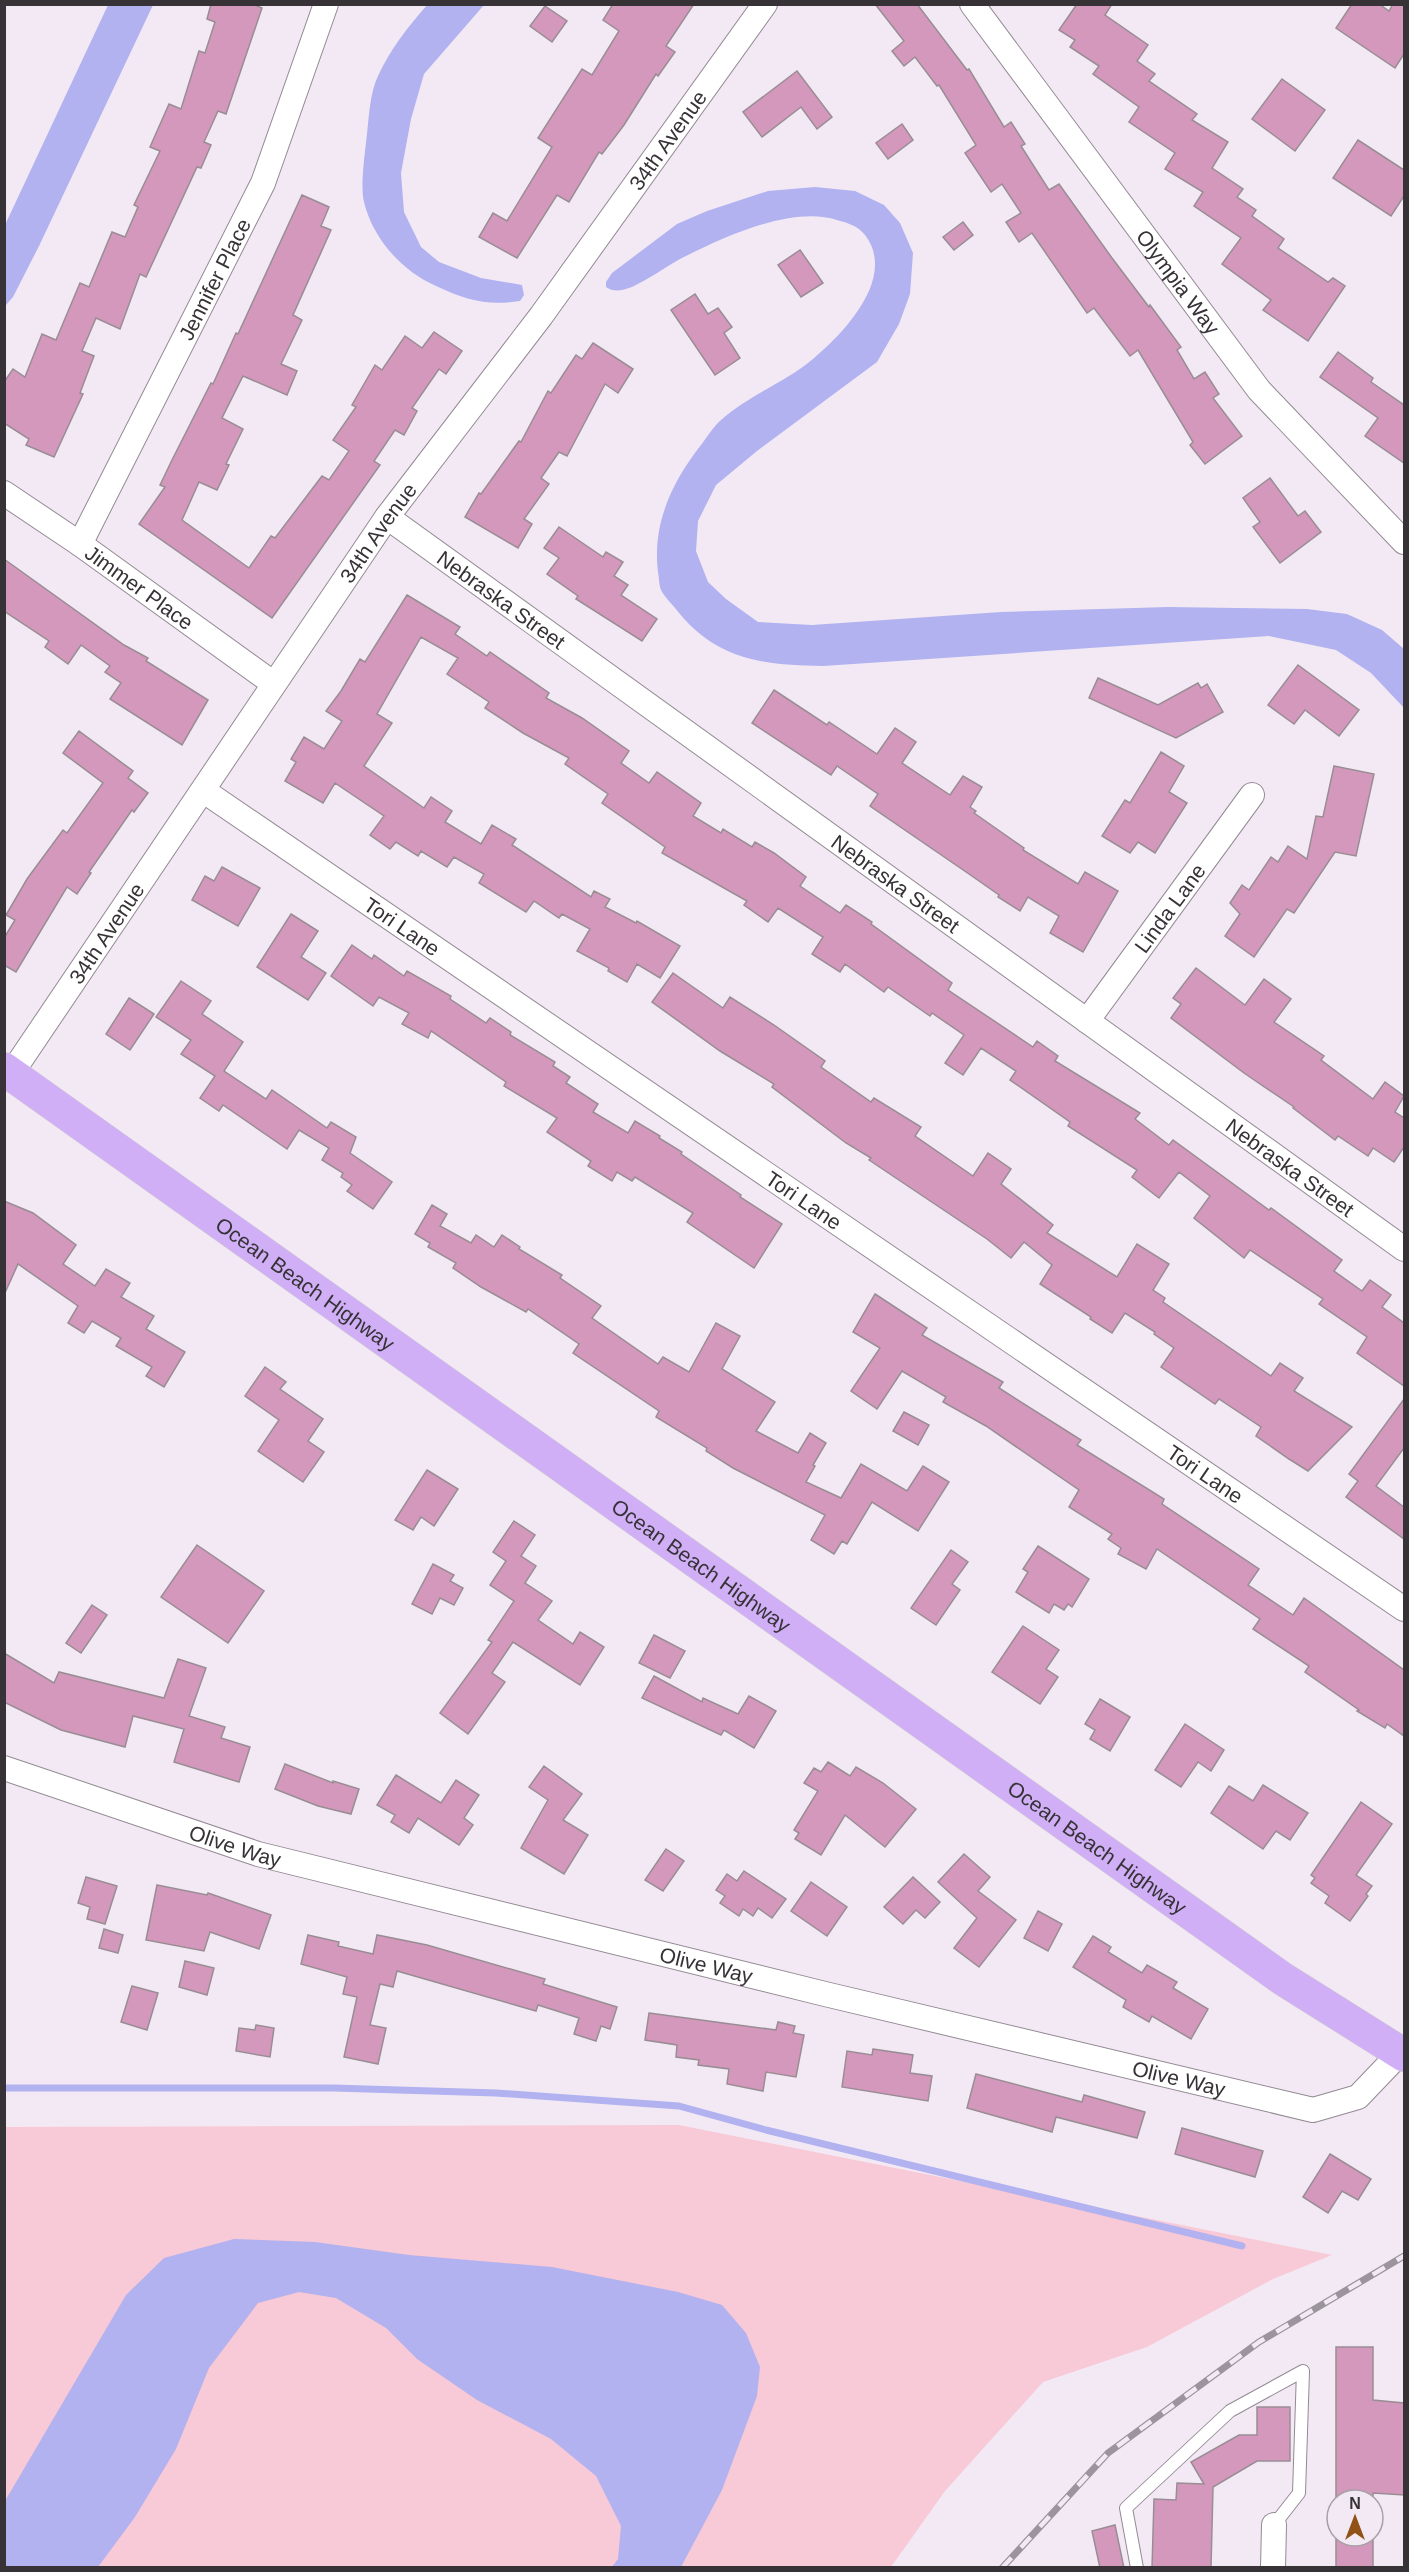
<svg xmlns="http://www.w3.org/2000/svg" width="1409" height="2572" font-family="Arial,sans-serif">
  <style>
    .green { fill: #f8c9d6 }
    .water { fill: #b1b2ef }
    .lines { fill: none; stroke-linecap: round; stroke-linejoin: round }
    .stream { stroke: #b1b2ef; stroke-width: 7 }
    .building { fill: #d498bd; stroke: #998d94; stroke-width: 1.5 }
    .service-casing { stroke: #938a94; stroke-width: 14 }
    .minor-casing { stroke: #938a94; stroke-width: 26 }
    .primary-casing { stroke: #cfcecf; stroke-width: 34 }
    .service { stroke: #fff; stroke-width: 12 }
    .minor { stroke: #fff; stroke-width: 24 }
    .primary { stroke: #d0aff7; stroke-width: 33 }
    .rail-casing { stroke: #9b949c; stroke-width: 7 }
    .rail { stroke: #f3e9f4; stroke-width: 4.5; stroke-dasharray: 14; stroke-linecap: butt }
    .labels { text-anchor: middle; dominant-baseline: central; stroke-width: 4.5; stroke-linejoin: round; paint-order: stroke }
    .street-label { font-size: 21px; fill: #363236; stroke: #f3e9f4 }
  </style>
  <rect width="100%" height="100%" fill="#f3e9f4"/>
  <polygon class="green" points="679,2125 1332,2255 1273,2279 1147,2347 1043,2382 945,2491 891,2567 5,2567 4,2127"/>
  <g class="water">
    <polygon points="108,5 153,5 39,246 13,297 5,306 5,225"/>
    <path d="M427,5H484L424,74L411,119L401,173L404,212L421,247L439,262L481,278L522,285L524,295L520,301C487,306 466,300 436,286C402,271 373,239 364,202C360,185 365,153 367,134C369,115 370,93 378,76C391,48 408,27 427,5Z"/>
    <path d="M815,187L855,191L884,205L900,223L913,253L910,294L899,324L877,362L757,451L716,485L698,521L696,551L708,582L726,599L758,622L812,625L1001,612L1168,607L1307,609L1347,614L1382,630L1404,649V708L1371,673L1336,650L1269,636L823,666C762,665 715,660 675,608C671,603 664,596 661,590C659,585 659,577 658,572C652,524 672,482 701,445C707,437 713,427 721,420C747,396 786,382 813,359C845,332 897,277 865,235C858,226 848,223 837,220C791,205 722,238 680,259C664,268 649,279 632,287C623,290 614,293 606,287V282L612,273L677,224L707,211L768,191Z"/>
    <polygon points="234,2239 315,2242 409,2255 552,2267 678,2292 722,2305 746,2333 760,2367 757,2396 722,2490 681,2567 612,2567 618,2559 621,2526 596,2476 551,2439 477,2400 417,2359 386,2328 336,2298 299,2292 258,2303 209,2368 176,2449 135,2517 98,2567 5,2567 5,2501 126,2295 164,2258"/>
  </g>
  <g class="lines">
    <polyline class="stream" points="4,2088 334,2088 496,2093 679,2106 766,2130 1242,2246"/>
  </g>
  <g class="building">
    <polygon points="211,4 252,4 262,8 226,114 218,111 204,142 211,145 201,168 197,167 146,277 140,274 120,329 96,318 82,351 94,356 80,393 83,394 54,457 26,445 29,439 4,423 4,382 13,369 25,377 42,334 56,340 80,283 89,287 112,232 125,237 138,207 134,205 160,151 150,147 169,104 181,109 199,51 205,53 215,22 207,19"/>
    <polygon points="613,4 694,4 666,46 675,52 658,76 656,74 624,125 602,154 599,152 569,202 557,195 517,258 479,237 493,213 507,221 552,147 538,138 582,69 592,75 619,31 603,20"/>
    <polygon points="875,4 917,4 967,70 969,69 1004,127 1011,122 1025,144 1021,146 1049,190 1059,184 1112,258 1149,307 1150,305 1181,347 1177,350 1194,379 1205,372 1219,394 1213,398 1242,436 1205,464 1190,445 1193,442 1138,350 1130,356 1094,308 1087,313 1032,233 1019,242 1006,222 1021,213 1002,184 991,192 965,153 976,145 939,85 937,86 915,57 904,66 892,51 904,41"/>
    <polygon points="1077,4 1112,4 1105,15 1148,45 1137,61 1155,74 1149,81 1197,114 1192,120 1228,142 1212,168 1243,189 1237,197 1256,210 1252,216 1284,239 1278,248 1328,282 1333,278 1345,286 1308,341 1263,310 1271,300 1222,264 1241,238 1194,206 1203,192 1165,169 1175,153 1129,122 1139,107 1093,74 1099,66 1070,47 1075,40 1059,30"/>
    <polygon points="1352,4 1379,4 1389,11 1393,4 1404,4 1404,54 1395,68 1336,28"/>
    <polygon points="545,6 567,21 552,42 530,26"/>
    <polygon points="797,71 832,117 817,129 801,107 762,137 743,112"/>
    <polygon points="1282,79 1325,110 1295,151 1252,119"/>
    <polygon points="902,124 913,140 888,159 876,143"/>
    <polygon points="1358,140 1404,170 1404,196 1391,216 1333,178"/>
    <polygon points="302,195 329,207 321,226 331,230 293,315 302,320 281,364 297,371 287,395 243,376 222,418 243,429 226,464 229,465 217,490 199,482 182,520 249,568 271,536 275,538 322,476 329,480 349,451 333,440 356,407 352,405 375,365 382,370 405,336 422,348 434,332 462,351 446,374 439,369 412,408 417,411 404,435 395,430 374,461 380,465 272,618 139,524 165,487 160,485 172,460 211,383 213,384 236,333 238,334"/>
    <polygon points="963,222 973,235 954,250 943,237"/>
    <polygon points="800,250 823,283 801,297 778,265"/>
    <polygon points="695,294 708,314 718,308 732,327 724,333 740,358 715,375 671,310"/>
    <polygon points="593,343 633,369 618,393 605,384 567,456 559,452 541,478 549,484 524,519 532,524 518,548 465,517 479,493 481,494 519,441 521,442 548,391 551,393 576,355 582,359"/>
    <polygon points="1338,352 1373,378 1371,382 1404,405 1404,463 1365,436 1378,418 1320,377"/>
    <polygon points="1270,478 1298,516 1305,511 1321,532 1280,563 1253,527 1260,522 1243,498"/>
    <polygon points="559,527 603,557 606,552 623,562 614,576 628,585 621,595 657,619 642,641 576,599 578,596 547,574 559,558 544,548"/>
    <polygon points="4,559 124,645 148,658 146,661 208,700 182,745 110,699 121,683 105,672 110,666 81,645 68,664 45,647 49,641 4,611"/>
    <polygon points="407,595 460,627 455,634 487,656 490,652 549,693 546,698 582,718 629,751 621,763 649,783 657,772 701,803 693,816 721,833 723,829 752,847 755,842 774,853 806,877 800,886 840,913 846,905 872,922 871,924 952,983 948,990 1033,1047 1037,1041 1058,1056 1055,1061 1140,1113 1135,1119 1169,1145 1173,1140 1269,1210 1271,1208 1342,1260 1334,1271 1362,1291 1370,1280 1391,1295 1382,1307 1404,1323 1404,1386 1357,1353 1367,1337 1319,1304 1323,1299 1250,1250 1244,1258 1194,1218 1210,1196 1179,1172 1159,1198 1132,1177 1137,1170 1068,1126 1070,1122 1010,1080 1016,1071 981,1048 963,1075 945,1063 964,1035 932,1013 930,1016 888,987 884,992 845,964 840,972 812,954 823,937 778,908 768,922 744,905 747,901 662,853 665,847 602,803 608,794 565,764 569,758 523,733 485,708 489,702 447,674 458,658 421,637 377,714 392,723 364,766 424,808 431,797 452,811 445,822 481,844 492,825 516,839 512,845 591,897 594,891 610,899 605,907 636,923 637,921 680,946 660,978 637,964 627,982 608,971 609,968 577,951 590,929 562,914 559,918 534,901 526,912 479,883 484,874 454,857 447,867 421,851 418,856 396,842 390,849 370,835 384,816 335,783 323,803 285,781 296,762 291,759 304,737 324,749 342,721 326,711 341,691 360,659 365,662"/>
    <polygon points="1298,665 1359,710 1339,736 1305,710 1294,724 1268,705"/>
    <polygon points="1098,678 1158,705 1198,683 1201,688 1207,684 1223,712 1176,738 1089,698"/>
    <polygon points="774,690 827,725 829,722 877,754 895,728 916,742 902,763 950,795 963,776 982,787 970,807 976,811 974,813 1024,848 1023,850 1078,884 1085,872 1118,891 1083,952 1050,933 1059,916 1028,897 1020,911 998,897 999,895 969,874 870,806 878,794 837,766 831,775 752,723"/>
    <polygon points="79,731 133,771 128,778 148,793 134,812 132,810 89,872 91,873 77,894 67,887 16,972 4,965 4,938 15,920 6,915 27,879 63,830 67,833 103,783 63,753"/>
    <polygon points="1161,752 1184,766 1169,792 1187,803 1155,853 1138,842 1130,853 1102,836 1125,800 1130,803"/>
    <polygon points="1334,766 1374,774 1356,856 1335,852 1294,913 1287,909 1254,957 1225,936 1240,914 1230,903 1242,885 1249,890 1271,857 1278,862 1288,846 1307,859 1316,816 1323,817"/>
    <polygon points="222,867 260,888 238,926 192,900 205,876 214,881"/>
    <polygon points="291,914 318,931 301,957 326,973 308,1000 257,967"/>
    <polygon points="352,945 372,959 374,955 404,976 407,971 451,996 450,999 486,1023 490,1018 511,1032 510,1035 555,1062 553,1066 570,1077 566,1083 598,1104 593,1112 628,1133 635,1121 660,1136 659,1138 682,1152 681,1154 741,1195 740,1197 782,1224 754,1268 687,1222 693,1213 635,1177 632,1181 617,1172 612,1181 588,1166 591,1161 547,1132 557,1118 504,1086 506,1082 431,1031 428,1038 402,1024 409,1013 379,997 373,1006 331,976"/>
    <polygon points="1196,968 1245,1005 1264,979 1291,999 1274,1022 1324,1056 1321,1060 1373,1099 1385,1082 1404,1096 1395,1112 1404,1118 1404,1147 1394,1162 1373,1148 1368,1156 1338,1136 1335,1140 1293,1108 1294,1107 1244,1073 1171,1018 1181,1004 1173,998"/>
    <polygon points="673,973 723,1008 730,997 774,1025 825,1061 821,1067 871,1102 874,1098 921,1127 915,1136 973,1176 988,1153 1011,1169 1001,1184 1053,1225 1047,1233 1117,1277 1137,1244 1169,1264 1153,1290 1165,1298 1163,1302 1271,1376 1280,1363 1303,1378 1294,1391 1352,1427 1308,1471 1289,1459 1256,1436 1261,1427 1219,1399 1215,1404 1161,1367 1174,1348 1154,1334 1155,1332 1125,1313 1112,1333 1090,1319 1091,1317 1040,1284 1052,1265 1024,1242 1011,1258 987,1239 869,1160 871,1158 846,1143 772,1087 774,1084 720,1051 652,1002"/>
    <polygon points="181,981 211,1001 202,1014 243,1042 224,1071 266,1099 272,1090 327,1128 331,1122 356,1137 350,1153 392,1182 373,1209 347,1191 352,1185 341,1177 343,1173 322,1160 329,1148 299,1130 287,1149 223,1105 219,1111 200,1098 215,1076 181,1054 191,1040 156,1017"/>
    <polygon points="129,998 154,1014 130,1050 106,1034"/>
    <polygon points="4,1201 33,1213 76,1245 63,1264 95,1286 106,1269 130,1283 121,1297 154,1316 146,1329 185,1352 164,1387 146,1376 152,1367 116,1346 121,1338 92,1321 84,1333 68,1323 78,1306 18,1264 4,1295"/>
    <polygon points="432,1205 447,1214 440,1226 471,1243 476,1235 494,1247 502,1235 520,1247 519,1249 562,1275 560,1278 601,1306 592,1318 658,1364 663,1357 689,1372 716,1323 740,1336 722,1369 775,1402 756,1431 798,1453 810,1433 826,1443 813,1465 815,1466 806,1482 841,1498 861,1464 907,1491 923,1466 949,1482 918,1531 872,1502 847,1544 842,1541 834,1554 811,1540 825,1515 733,1468 706,1451 707,1448 656,1417 659,1411 573,1353 579,1344 528,1309 526,1312 481,1287 453,1268 456,1263 428,1247 430,1243 415,1234"/>
    <polygon points="875,1294 927,1328 922,1335 1003,1382 999,1388 1081,1440 1077,1445 1164,1499 1162,1504 1259,1569 1248,1585 1293,1615 1304,1598 1404,1670 1404,1736 1387,1724 1385,1728 1357,1711 1359,1710 1305,1672 1309,1666 1253,1629 1260,1619 1157,1549 1146,1569 1118,1554 1121,1548 1108,1539 1112,1534 1069,1507 1079,1490 986,1426 943,1402 946,1397 902,1371 877,1409 851,1391 880,1348 853,1332"/>
    <polygon points="265,1367 286,1382 280,1389 323,1419 308,1441 324,1452 303,1482 258,1451 279,1420 245,1396"/>
    <polygon points="1404,1399 1404,1448 1376,1486 1404,1507 1404,1539 1346,1497 1358,1481 1349,1474"/>
    <polygon points="904,1412 929,1425 918,1445 893,1431"/>
    <polygon points="427,1470 458,1489 434,1526 421,1517 413,1530 395,1520"/>
    <polygon points="514,1521 535,1535 521,1556 536,1566 525,1583 552,1601 538,1620 573,1644 580,1632 604,1647 580,1685 513,1642 492,1673 505,1682 468,1734 440,1713 492,1642 488,1640 514,1601 490,1585 506,1561 493,1552"/>
    <polygon points="197,1545 264,1591 228,1643 161,1597"/>
    <polygon points="1038,1546 1089,1579 1072,1607 1068,1604 1064,1610 1054,1604 1049,1613 1016,1592 1028,1572 1023,1569"/>
    <polygon points="951,1550 968,1562 952,1584 960,1590 936,1625 911,1608"/>
    <polygon points="433,1564 454,1575 450,1581 463,1588 454,1605 440,1598 432,1614 412,1604"/>
    <polygon points="92,1605 107,1615 81,1653 66,1643"/>
    <polygon points="1023,1626 1059,1650 1046,1669 1058,1677 1040,1704 992,1672"/>
    <polygon points="654,1635 685,1651 670,1678 639,1663"/>
    <polygon points="4,1653 54,1683 59,1672 164,1698 178,1659 206,1668 189,1716 225,1727 221,1738 250,1747 239,1782 174,1762 184,1729 133,1716 125,1747 61,1730 4,1702"/>
    <polygon points="654,1676 702,1702 703,1698 738,1714 749,1696 776,1711 754,1748 724,1730 721,1735 642,1698"/>
    <polygon points="1100,1699 1130,1717 1110,1751 1090,1739 1095,1730 1085,1724"/>
    <polygon points="1185,1724 1224,1750 1211,1771 1198,1762 1181,1787 1155,1770"/>
    <polygon points="828,1762 850,1776 856,1767 883,1783 916,1809 885,1847 845,1815 821,1855 795,1839 799,1833 794,1830 818,1791 804,1783 814,1768 821,1772"/>
    <polygon points="285,1764 333,1783 333,1781 359,1789 351,1814 318,1806 275,1789"/>
    <polygon points="544,1766 582,1794 563,1820 588,1835 564,1874 521,1848 548,1800 529,1787"/>
    <polygon points="396,1775 441,1803 456,1780 479,1795 464,1818 473,1825 459,1845 418,1818 409,1833 391,1822 395,1815 377,1805"/>
    <polygon points="1263,1785 1308,1813 1290,1840 1276,1831 1263,1849 1211,1813 1229,1786 1253,1801"/>
    <polygon points="1361,1802 1392,1824 1356,1875 1372,1886 1366,1894 1368,1896 1350,1921 1325,1903 1329,1896 1311,1883 1315,1878 1311,1875"/>
    <polygon points="666,1849 684,1861 663,1891 645,1880"/>
    <polygon points="964,1854 990,1877 978,1891 1016,1920 979,1967 954,1948 977,1918 938,1882"/>
    <polygon points="744,1871 786,1899 772,1918 758,1908 753,1916 743,1909 739,1916 720,1903 725,1896 716,1890 727,1874 737,1881"/>
    <polygon points="86,1877 117,1886 105,1924 87,1919 90,1907 78,1903"/>
    <polygon points="913,1877 940,1902 925,1918 916,1910 903,1924 884,1907"/>
    <polygon points="811,1882 847,1907 827,1936 791,1911"/>
    <polygon points="157,1885 207,1895 208,1893 271,1915 259,1949 210,1932 204,1951 146,1940"/>
    <polygon points="1038,1911 1062,1924 1048,1951 1024,1938"/>
    <polygon points="104,1929 123,1935 118,1953 99,1948"/>
    <polygon points="308,1935 339,1942 338,1946 373,1954 377,1935 427,1945 545,1979 543,1984 617,2007 610,2029 601,2026 596,2041 574,2034 579,2018 538,2005 536,2011 397,1971 393,1987 380,1984 370,2025 386,2028 378,2064 344,2057 357,1997 343,1994 347,1977 301,1964"/>
    <polygon points="1093,1936 1111,1947 1108,1952 1142,1973 1147,1965 1177,1982 1173,1988 1208,2009 1191,2039 1152,2016 1149,2022 1123,2007 1126,2000 1073,1967"/>
    <polygon points="185,1961 214,1968 207,1995 179,1987"/>
    <polygon points="132,1986 158,1993 147,2030 121,2022"/>
    <polygon points="649,2013 776,2030 778,2022 795,2026 793,2033 804,2035 796,2077 766,2072 763,2091 727,2084 729,2069 698,2065 699,2060 676,2057 677,2045 645,2040"/>
    <polygon points="256,2025 274,2028 270,2057 236,2051 239,2028 255,2030"/>
    <polygon points="873,2049 913,2055 910,2073 932,2076 928,2101 842,2087 847,2051 872,2055"/>
    <polygon points="976,2074 1082,2102 1084,2095 1145,2112 1137,2138 1056,2117 1052,2132 967,2108"/>
    <polygon points="1182,2128 1263,2151 1255,2177 1175,2154"/>
    <polygon points="1330,2154 1371,2179 1358,2200 1342,2191 1328,2213 1303,2197"/>
    <polygon points="1336,2347 1373,2347 1373,2400 1404,2403 1404,2495 1373,2493 1373,2500 1336,2500"/>
    <polygon points="1257,2407 1290,2407 1290,2461 1257,2461 1213,2487 1211,2568 1152,2568 1154,2499 1176,2500 1177,2483 1204,2484 1191,2462 1239,2435 1257,2435"/>
    <polygon points="1115,2525 1124,2568 1100,2568 1092,2531"/>
    <rect x="1336" y="2536" width="37" height="32"/>
  </g>
  <g class="lines">
    <defs>
      <polyline id="service" points="1137,2568 1126,2508 1230,2411 1303,2371 1299,2493 1274,2525"/>
      <g id="minor">
        <path id="s1" d="M972,4L1259,390L1404,542"/>
        <path id="s2" d="M4,493L80,544L274,684"/>
        <path id="s3" d="M387,517L1404,1249"/>
        <path id="s4" d="M80,544L263,183L326,4"/>
        <path id="s5" d="M204,791L1404,1609"/>
        <path id="s6" d="M1087,1021L1252,795"/>
        <path id="s7" d="M11,1074L387,517L541,316L765,4"/>
        <path id="s8" d="M4,1768L258,1854L825,1994L1313,2110L1358,2097L1400,2053"/>
        <polyline points="1273,2568 1274,2525"/>
      </g>
      <g id="primary">
        <path id="s9" d="M4,1069L1283,1979L1404,2055"/>
      </g>
    </defs>
    <use href="#service" class="service-casing"/>
    <use href="#minor" class="minor-casing"/>
    <use href="#primary" class="primary-casing"/>
    <use href="#service" class="service"/>
    <use href="#minor" class="minor"/>
    <use href="#primary" class="primary"/>
    <defs>
      <polyline id="rail" points="1002,2568 1108,2453 1259,2342 1404,2256"/>
    </defs>
    <use href="#rail" class="rail-casing"/>
    <use href="#rail" class="rail"/>
  </g>
  <g class="labels">
    <g class="street-label">
      <text stroke="none"><textPath href="#s7" startOffset="1142">34th Avenue</textPath></text>
      <text stroke="none"><textPath href="#s4" startOffset="297">Jennifer Place</textPath></text>
      <text stroke="none"><textPath href="#s1" startOffset="346">Olympia Way</textPath></text>
      <text stroke="none"><textPath href="#s7" startOffset="654">34th Avenue</textPath></text>
      <text stroke="none"><textPath href="#s2" startOffset="165">Jimmer Place</textPath></text>
      <text stroke="none"><textPath href="#s3" startOffset="141">Nebraska Street</textPath></text>
      <text stroke="none"><textPath href="#s3" startOffset="627">Nebraska Street</textPath></text>
      <text stroke="none"><textPath href="#s6" startOffset="140">Linda Lane</textPath></text>
      <text stroke="none"><textPath href="#s5" startOffset="240">Tori Lane</textPath></text>
      <text stroke="none"><textPath href="#s7" startOffset="170">34th Avenue</textPath></text>
      <text stroke="none"><textPath href="#s3" startOffset="1113">Nebraska Street</textPath></text>
      <text stroke="none"><textPath href="#s5" startOffset="726">Tori Lane</textPath></text>
      <text stroke="none"><textPath href="#s9" startOffset="370">Ocean Beach Highway</textPath></text>
      <text stroke="none"><textPath href="#s5" startOffset="1212">Tori Lane</textPath></text>
      <text stroke="none"><textPath href="#s9" startOffset="856">Ocean Beach Highway</textPath></text>
      <text stroke="none"><textPath href="#s8" startOffset="244">Olive Way</textPath></text>
      <text stroke="none"><textPath href="#s9" startOffset="1342">Ocean Beach Highway</textPath></text>
      <text stroke="none"><textPath href="#s8" startOffset="730">Olive Way</textPath></text>
      <text stroke="none"><textPath href="#s8" startOffset="1216">Olive Way</textPath></text>
    </g>
  </g>
  <rect width="1409" height="2572" fill="none" stroke="#363236" stroke-width="12"/>
  <g transform="translate(1355 2518)"><circle r="28" fill="#f3e9f4" stroke="#a7a0a8" stroke-width="1.5"/>
  <path d="M0-4.5L10 22L0 15L-10 22Z" fill="#905217"/>
  <text y="-9" font-size="16" font-weight="bold" text-anchor="middle" fill="#363236">N</text>
  </g>
</svg>
